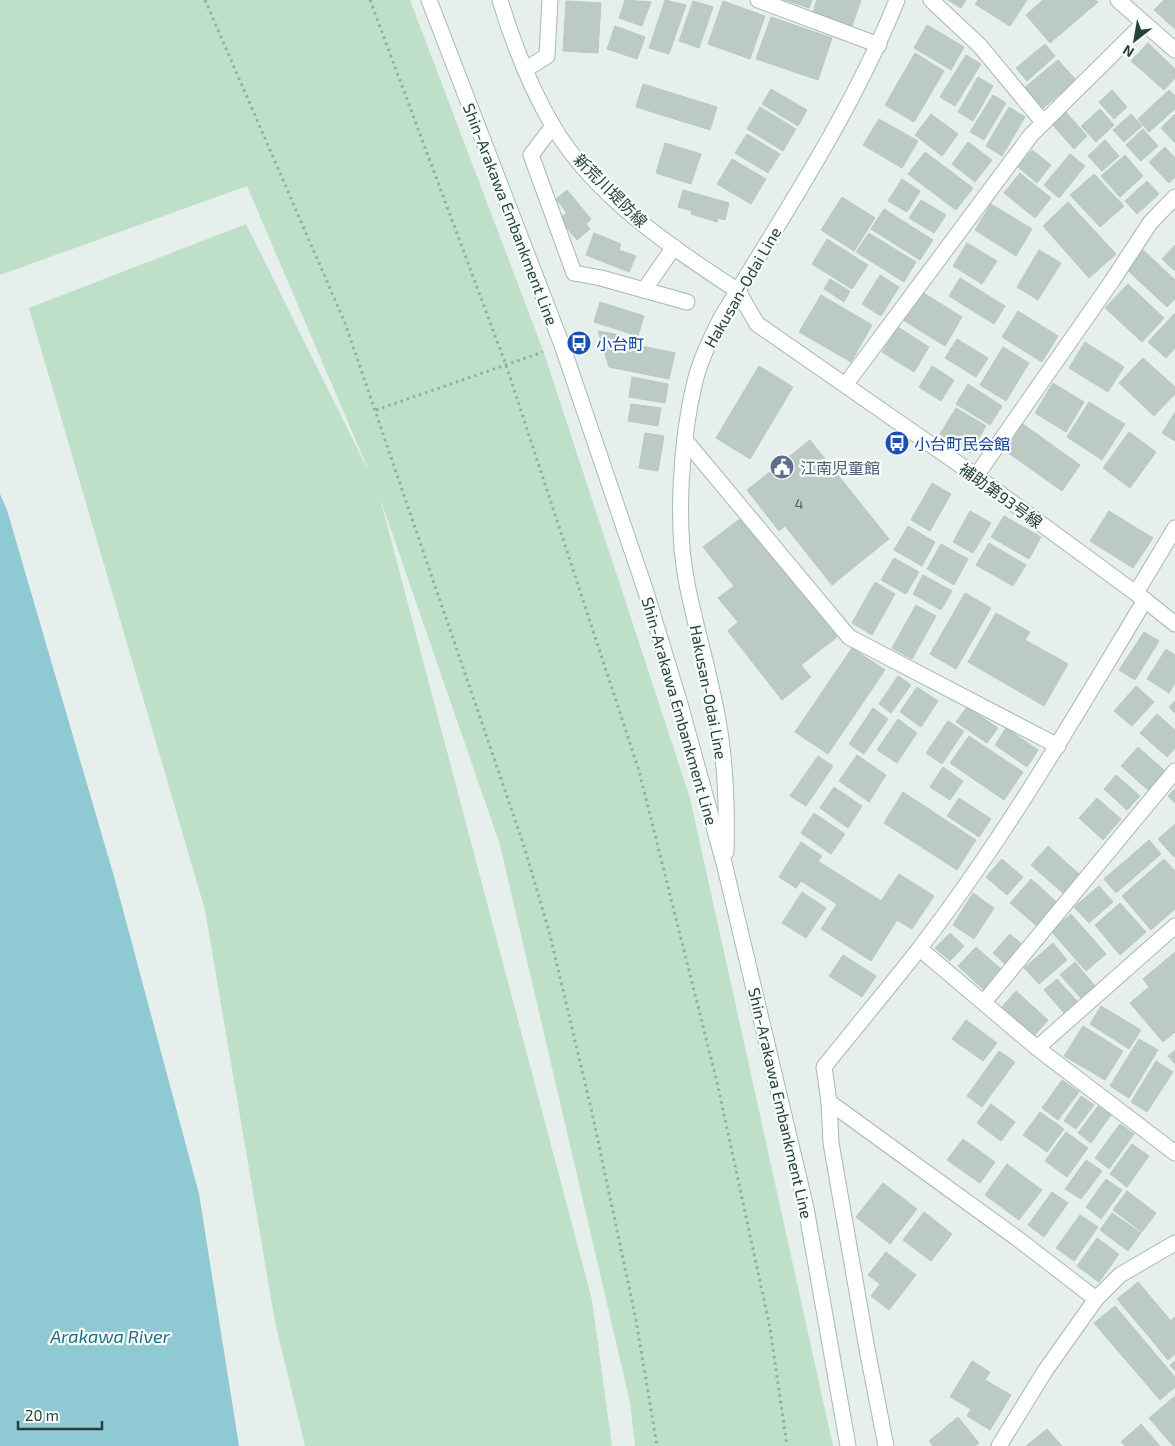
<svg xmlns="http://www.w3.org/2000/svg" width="1175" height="1446" font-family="'Exo 2','Noto Sans JP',sans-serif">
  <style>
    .green { fill: #bfe0c8 }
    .water { fill: #8ec9d4 }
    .building { fill: #bbcac4; stroke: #b8c9c2 }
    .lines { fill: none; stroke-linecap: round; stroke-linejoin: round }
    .service-casing { stroke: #a8b8b2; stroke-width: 17 }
    .minor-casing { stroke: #a8b8b2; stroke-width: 17 }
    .tertiary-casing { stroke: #a8b8b2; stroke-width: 17 }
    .secondary-casing { stroke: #a4bbb3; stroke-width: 17 }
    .path { stroke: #86b3a5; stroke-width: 3; stroke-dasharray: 2.5 4; stroke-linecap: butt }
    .service { stroke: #fff; stroke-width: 15 }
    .minor { stroke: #fff; stroke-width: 15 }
    .tertiary { stroke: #fff; stroke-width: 15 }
    .secondary { stroke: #fff; stroke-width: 15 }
    .labels { text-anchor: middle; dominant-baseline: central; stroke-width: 4.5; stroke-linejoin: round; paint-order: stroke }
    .number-label { font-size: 14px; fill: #4a645c }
    .street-label { font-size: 16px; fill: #24423a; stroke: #f7fbf9 }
    .transit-label { font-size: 16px; fill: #164399; stroke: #f7fbf9; text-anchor: start }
    .service-label { font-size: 16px; fill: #4e5e75; stroke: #f7fbf9; text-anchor: start }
    .water-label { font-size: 18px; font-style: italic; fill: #1c6f80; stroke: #f7fbf9 }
  </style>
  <rect width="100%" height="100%" fill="#e6efeb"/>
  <polygon class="green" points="0,0 410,0 543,350 690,798 833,1446 635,1446 630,1402 500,845 380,498 592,1300 612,1446 305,1446 275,1322 205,910 29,308 246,224 371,476 247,186 0,275"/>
  <polygon class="water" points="0,494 7,510 115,880 199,1194 239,1446 0,1446"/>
  <g class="building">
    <polygon points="625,0 651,2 642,26 619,18"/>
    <polygon points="665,0 686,5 669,54 649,48"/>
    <polygon points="785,0 812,0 809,8"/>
    <polygon points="817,0 861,0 852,26 813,12"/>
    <polygon points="948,0 966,0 961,8"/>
    <polygon points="978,0 1027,0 1010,26 975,4"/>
    <polygon points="1043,0 1095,0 1098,2 1050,43 1026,15"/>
    <polygon points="1164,0 1175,0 1175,29 1154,10"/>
    <polygon points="566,1 601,3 598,53 563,51"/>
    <polygon points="693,1 713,7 699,48 679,41"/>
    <polygon points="723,1 765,16 750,59 708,44"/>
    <polygon points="771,17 832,38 818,80 756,59"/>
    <polygon points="927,25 964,47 951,70 914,48"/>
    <polygon points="615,26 645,37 637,59 607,49"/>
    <polygon points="1148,43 1175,69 1175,78 1164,90 1131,61"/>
    <polygon points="1045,44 1055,56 1027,81 1016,68"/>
    <polygon points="915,53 944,71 914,122 885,105"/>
    <polygon points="966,55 981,64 955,106 940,97"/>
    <polygon points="1058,60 1076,80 1042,109 1024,88"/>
    <polygon points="978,77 993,86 973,121 958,112"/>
    <polygon points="643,84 717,107 710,130 636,107"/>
    <polygon points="771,89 807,110 798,126 762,104"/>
    <polygon points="1112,90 1127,107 1114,119 1099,102"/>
    <polygon points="1169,90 1175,96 1175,109 1149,132 1138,119"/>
    <polygon points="993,95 1006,103 984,140 970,132"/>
    <polygon points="760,107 796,129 783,151 747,129"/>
    <polygon points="1009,107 1025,117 1002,156 986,146"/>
    <polygon points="1100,109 1114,125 1096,142 1081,126"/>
    <polygon points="1065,111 1087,136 1074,149 1051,123"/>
    <polygon points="931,114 958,134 942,156 915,135"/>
    <polygon points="1131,114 1142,126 1124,142 1113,130"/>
    <polygon points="1175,114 1175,143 1161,128"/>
    <polygon points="879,119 918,141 902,168 863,145"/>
    <polygon points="1143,129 1158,146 1141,161 1126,145"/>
    <polygon points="747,134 780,154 768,173 735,153"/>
    <polygon points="1105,140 1119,156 1102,171 1088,156"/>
    <polygon points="968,142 992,160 975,182 952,164"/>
    <polygon points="665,143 701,154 691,184 656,173"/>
    <polygon points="1165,147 1175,158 1175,177 1169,183 1149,162"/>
    <polygon points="1032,150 1051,165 1037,183 1018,167"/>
    <polygon points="925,152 973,188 956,210 908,174"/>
    <polygon points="1070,154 1085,166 1059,198 1044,185"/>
    <polygon points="1125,155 1143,176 1120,197 1101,176"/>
    <polygon points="732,159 766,179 751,204 717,184"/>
    <polygon points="1020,173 1051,198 1035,218 1004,193"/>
    <polygon points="1094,174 1124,206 1100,227 1070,195"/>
    <polygon points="902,179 920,191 907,212 888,201"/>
    <polygon points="1147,181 1159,194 1137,214 1125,201"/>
    <polygon points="567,190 591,219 586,224 590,229 577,240 559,219 567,213 556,199"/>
    <polygon points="683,190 729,203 725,220 718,218 717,222 691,214 692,211 678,207"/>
    <polygon points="842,197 875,218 854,251 821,230"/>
    <polygon points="921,200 946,215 934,233 909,218"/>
    <polygon points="1068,202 1116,254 1089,278 1043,226"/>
    <polygon points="991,204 1032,229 1016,256 975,230"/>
    <polygon points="884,209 933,240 920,260 871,229"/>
    <polygon points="594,233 621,244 619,250 636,256 629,272 586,255"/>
    <polygon points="869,233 916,262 904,282 856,252"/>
    <polygon points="827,239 868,265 852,289 812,264"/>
    <polygon points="967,243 997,261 982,284 953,266"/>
    <polygon points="1175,245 1175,271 1162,259"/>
    <polygon points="1140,247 1175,280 1175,299 1167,307 1123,266"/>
    <polygon points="1039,250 1061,263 1038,300 1017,287"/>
    <polygon points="880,275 899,287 881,316 862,304"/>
    <polygon points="960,278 1005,306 994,324 949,296"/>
    <polygon points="830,279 850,291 844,302 824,289"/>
    <polygon points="1128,284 1164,318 1142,342 1105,308"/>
    <polygon points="922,292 962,317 945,346 903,320"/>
    <polygon points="821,295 872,325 851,362 799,332"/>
    <polygon points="600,302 644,316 638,336 594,322"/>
    <polygon points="1018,311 1058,336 1042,362 1002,337"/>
    <polygon points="1175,313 1175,348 1166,358 1148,342"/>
    <polygon points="898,327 929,347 914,372 882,352"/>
    <polygon points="598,331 621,335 619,341 675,353 669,379 609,367"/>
    <polygon points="957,339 988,358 976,377 945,358"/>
    <polygon points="1085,342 1124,367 1108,392 1069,368"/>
    <polygon points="1003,347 1029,363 1006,401 980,385"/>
    <polygon points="1143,358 1175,387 1175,394 1154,416 1119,383"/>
    <polygon points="759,366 793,387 750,459 716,438"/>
    <polygon points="932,366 954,380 941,401 919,387"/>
    <polygon points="632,377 668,384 665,403 629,397"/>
    <polygon points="1053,383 1084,402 1066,432 1035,413"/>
    <polygon points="968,384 1002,406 990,425 956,404"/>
    <polygon points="1089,402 1125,424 1102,460 1067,437"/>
    <polygon points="631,404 661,408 658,426 628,421"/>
    <polygon points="956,408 986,426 970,453 940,434"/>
    <polygon points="1175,412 1175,441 1162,433"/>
    <polygon points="1023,424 1080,465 1062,491 1004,450"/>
    <polygon points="1129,432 1156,452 1130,488 1103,468"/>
    <polygon points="645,433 664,436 658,471 639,468"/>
    <polygon points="810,440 889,539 832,585 785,526 779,531 747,490"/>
    <polygon points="932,483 951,494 930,531 911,520"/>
    <polygon points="970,511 991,523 973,553 953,542"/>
    <polygon points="1109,511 1153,538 1133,568 1090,541"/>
    <polygon points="1004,516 1041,537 1029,559 991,537"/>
    <polygon points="741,518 837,637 801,665 811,677 782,700 728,631 738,622 718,598 734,586 703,547"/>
    <polygon points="908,526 935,542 922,566 894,550"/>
    <polygon points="989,543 1026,565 1013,586 976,565"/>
    <polygon points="941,544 968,559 954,585 927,569"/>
    <polygon points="894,558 919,572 906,594 881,580"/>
    <polygon points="923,575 952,591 941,610 913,594"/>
    <polygon points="875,582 895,594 872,635 852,623"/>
    <polygon points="965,593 991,608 956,669 930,654"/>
    <polygon points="916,605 936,616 912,659 892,648"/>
    <polygon points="996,613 1030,632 1025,640 1068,664 1044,706 968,662"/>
    <polygon points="1144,632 1159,641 1135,680 1119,670"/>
    <polygon points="852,648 885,670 828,754 795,732"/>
    <polygon points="1166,649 1175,655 1175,683 1169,693 1147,679"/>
    <polygon points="898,676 911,685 891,713 879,704"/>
    <polygon points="1136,686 1154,702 1132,726 1114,711"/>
    <polygon points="917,687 938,701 921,727 900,712"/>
    <polygon points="1175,701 1175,713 1169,707"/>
    <polygon points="967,707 998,728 987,743 956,722"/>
    <polygon points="873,708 888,719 864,754 849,744"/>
    <polygon points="1157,714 1175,730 1175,748 1167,757 1140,733"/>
    <polygon points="898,719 917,733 897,763 877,750"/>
    <polygon points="948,721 964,731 942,764 926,753"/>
    <polygon points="1006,728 1038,750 1027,767 995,745"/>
    <polygon points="969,736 1023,772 1004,800 950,763"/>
    <polygon points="1138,747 1165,771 1148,790 1121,766"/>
    <polygon points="857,755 886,775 869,802 839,781"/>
    <polygon points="818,756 833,766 806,806 790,796"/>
    <polygon points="943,767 963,781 950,800 930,787"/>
    <polygon points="1116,775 1140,796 1127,810 1104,789"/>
    <polygon points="834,787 862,806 848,828 820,808"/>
    <polygon points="1175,789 1175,803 1168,796"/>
    <polygon points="903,792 976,840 957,870 884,823"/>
    <polygon points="959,798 991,819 979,837 947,816"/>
    <polygon points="1097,798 1121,819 1103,840 1079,818"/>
    <polygon points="814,813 845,834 831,854 801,833"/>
    <polygon points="1175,824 1175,856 1174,857 1158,839"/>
    <polygon points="1149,840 1161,854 1116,893 1104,879"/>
    <polygon points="801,842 822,856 818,861 881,901 899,874 934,896 912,929 897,920 871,961 821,929 837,904 801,881 796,888 779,877"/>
    <polygon points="1048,846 1079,874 1063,893 1031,865"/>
    <polygon points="1002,859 1023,877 1007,895 986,877"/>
    <polygon points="1164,859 1175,871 1175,909 1151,930 1122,896"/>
    <polygon points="1031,879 1059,904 1038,927 1010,903"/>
    <polygon points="1099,886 1113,902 1089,923 1074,907"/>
    <polygon points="802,892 826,908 806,938 782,923"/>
    <polygon points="973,893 994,908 974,939 953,925"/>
    <polygon points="1120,903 1146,932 1120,955 1095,925"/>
    <polygon points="1071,914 1106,954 1086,971 1051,931"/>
    <polygon points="950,933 964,946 950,961 935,948"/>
    <polygon points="1010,934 1023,945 1006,965 993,953"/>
    <polygon points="1053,943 1067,960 1039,984 1024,968"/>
    <polygon points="976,947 1002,970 984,990 958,966"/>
    <polygon points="1175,952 1175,1032 1163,1042 1130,1003 1149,987 1143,979"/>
    <polygon points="843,955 876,976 862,997 829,976"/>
    <polygon points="1075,962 1095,986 1081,998 1060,975"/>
    <polygon points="1057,979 1078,1002 1065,1014 1044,990"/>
    <polygon points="1016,991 1048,1020 1032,1038 1000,1009"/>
    <polygon points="1101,1006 1141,1030 1129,1049 1090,1024"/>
    <polygon points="966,1020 997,1043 983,1061 952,1039"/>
    <polygon points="1083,1026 1123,1051 1105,1080 1064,1056"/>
    <polygon points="1139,1039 1158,1050 1129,1098 1110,1086"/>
    <polygon points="1175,1050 1175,1064 1168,1056"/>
    <polygon points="999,1051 1015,1062 982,1107 967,1096"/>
    <polygon points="1156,1061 1173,1072 1147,1112 1131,1102"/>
    <polygon points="1062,1080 1079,1092 1058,1120 1042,1108"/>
    <polygon points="1081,1096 1094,1105 1076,1129 1064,1121"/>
    <polygon points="991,1104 1015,1122 1001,1141 977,1123"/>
    <polygon points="1098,1106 1111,1115 1091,1143 1078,1133"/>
    <polygon points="1040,1112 1064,1129 1047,1152 1023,1135"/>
    <polygon points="1120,1124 1134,1134 1109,1169 1095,1158"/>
    <polygon points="1066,1132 1088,1148 1067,1177 1045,1161"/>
    <polygon points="963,1139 995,1162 980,1183 947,1160"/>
    <polygon points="1132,1144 1149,1156 1127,1187 1110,1174"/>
    <polygon points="1086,1160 1102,1171 1081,1199 1065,1189"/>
    <polygon points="1007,1164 1042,1190 1019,1220 985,1195"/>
    <polygon points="1106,1179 1122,1190 1101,1219 1086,1207"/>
    <polygon points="883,1183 917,1209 890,1244 856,1217"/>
    <polygon points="1127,1191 1156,1213 1142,1232 1113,1210"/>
    <polygon points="1052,1192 1068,1203 1044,1237 1028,1225"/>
    <polygon points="924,1212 952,1234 931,1261 903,1240"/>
    <polygon points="1112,1213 1141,1233 1128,1251 1100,1230"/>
    <polygon points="1080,1215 1098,1227 1074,1261 1056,1248"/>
    <polygon points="1097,1238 1119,1254 1099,1282 1077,1266"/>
    <polygon points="886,1252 916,1275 889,1310 871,1296 880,1284 868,1275"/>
    <polygon points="1138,1282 1171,1321 1150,1338 1117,1299"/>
    <polygon points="1115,1306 1175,1377 1175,1387 1160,1400 1094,1323"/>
    <polygon points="1175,1317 1175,1354 1168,1360 1150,1338"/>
    <polygon points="972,1361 990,1372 985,1380 1011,1395 990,1430 967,1416 971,1409 950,1397"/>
    <polygon points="1175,1361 1175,1371 1170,1365"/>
    <polygon points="1175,1396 1175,1446 1173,1446 1149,1418"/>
    <polygon points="958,1417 979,1443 975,1446 933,1446 929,1441"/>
    <polygon points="1141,1424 1160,1446 1125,1446 1121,1442"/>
    <polygon points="1047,1429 1062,1446 1026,1446"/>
  </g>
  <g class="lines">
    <defs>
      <g id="service">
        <polyline points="931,0 980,46 1043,122"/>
        <polyline points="553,126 531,155 574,273"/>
        <polyline points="846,384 1031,135 1144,23"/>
        <polyline points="685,440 849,637 1058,746"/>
        <polyline points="976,476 1112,281 1150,223 1175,197"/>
        <polyline points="920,949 1037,1048 1175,1153"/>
        <polyline points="984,1002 1175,771"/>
        <polyline points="1037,1048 1175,926"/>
        <polyline points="829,1102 1018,1239 1096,1299"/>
      </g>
      <g id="minor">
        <polyline points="758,0 879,45"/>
        <polyline points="1118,0 1175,50"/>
        <polyline points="526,69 547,56 550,0"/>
        <polyline points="574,273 601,278 687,302"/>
        <polyline points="644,290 674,247"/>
        <polyline points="1136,593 1175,528"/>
        <path d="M886,1446L867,1349L831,1143L829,1102L824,1067C855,1028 888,989 919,949C1004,839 1074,718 1145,600"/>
        <polyline points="999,1446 1045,1371 1096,1299 1120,1275 1175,1243"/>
      </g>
      <polyline id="tertiary" points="738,291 757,324 976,476 1145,600 1175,624"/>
      <g id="secondary">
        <polyline points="429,0 562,345 645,589 680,704 725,867 806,1208 848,1446"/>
        <path d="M500,0C513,43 530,87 553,126C595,197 670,246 738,291"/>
        <path d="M726,852C727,813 726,776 721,739C714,686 697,635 687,584C675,525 681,439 695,381C701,358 711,338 721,318C784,214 852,112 897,0"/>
      </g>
    </defs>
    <use href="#service" class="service-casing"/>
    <use href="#minor" class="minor-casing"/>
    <use href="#tertiary" class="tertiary-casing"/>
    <use href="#secondary" class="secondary-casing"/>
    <g class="path">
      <polyline points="205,0 345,323 523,843 549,931 591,1108 636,1320 657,1446"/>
      <polyline points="370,0 506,365 639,771 717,1082 770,1328 787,1446"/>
      <polyline points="376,410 543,352"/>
    </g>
    <use href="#service" class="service"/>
    <use href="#minor" class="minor"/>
    <use href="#tertiary" class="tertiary"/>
    <use href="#secondary" class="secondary"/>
  </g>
  <defs>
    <symbol id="bus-disc" viewBox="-11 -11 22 22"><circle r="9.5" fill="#1a4fb4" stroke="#f7fbf9"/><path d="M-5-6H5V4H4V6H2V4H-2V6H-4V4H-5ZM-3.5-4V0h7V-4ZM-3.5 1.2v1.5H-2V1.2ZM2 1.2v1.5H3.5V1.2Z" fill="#fff"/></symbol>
    <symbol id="civic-disc" viewBox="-11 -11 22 22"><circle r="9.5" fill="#5c6f8a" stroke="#f7fbf9"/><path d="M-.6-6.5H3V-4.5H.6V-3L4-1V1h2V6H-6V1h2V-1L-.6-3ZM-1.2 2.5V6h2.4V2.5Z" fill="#fff"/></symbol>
  </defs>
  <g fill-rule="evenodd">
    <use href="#bus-disc" x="565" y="329" width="28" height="28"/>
    <use href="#bus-disc" x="883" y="429" width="28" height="28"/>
    <use href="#civic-disc" x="768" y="453" width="28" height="28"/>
  </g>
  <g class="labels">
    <g class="number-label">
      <text x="799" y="503">4</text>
    </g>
    <g class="street-label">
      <text transform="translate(611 190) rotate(45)">新荒川堤防線</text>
      <text transform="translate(511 214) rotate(69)">Shin-Arakawa Embankment Line</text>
      <text transform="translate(742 287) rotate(-60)">Hakusan-Odai Line</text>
      <text transform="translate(1001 495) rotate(36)">補助第93号線</text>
      <text transform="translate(709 692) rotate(79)">Hakusan-Odai Line</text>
      <text transform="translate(680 711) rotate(74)">Shin-Arakawa Embankment Line</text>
      <text transform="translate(781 1103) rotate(77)">Shin-Arakawa Embankment Line</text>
    </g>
    <g class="transit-label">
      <text x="596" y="343">小台町</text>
      <text x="914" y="443">小台町民会館</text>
    </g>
    <g class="service-label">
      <text x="800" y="467">江南児童館</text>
    </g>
    <g class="water-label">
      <text x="110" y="1336">Arakawa River</text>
    </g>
  </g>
  <g transform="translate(1135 40) rotate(211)" stroke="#f7fbf9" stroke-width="4" paint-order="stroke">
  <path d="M0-4L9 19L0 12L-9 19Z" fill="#24423a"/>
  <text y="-8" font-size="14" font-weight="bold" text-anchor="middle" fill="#24423a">N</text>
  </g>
  <path d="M18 1421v8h84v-8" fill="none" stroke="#24423a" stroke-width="2.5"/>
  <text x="25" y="1421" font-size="15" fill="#24423a" stroke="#f7fbf9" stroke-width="4" paint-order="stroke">20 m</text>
</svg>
